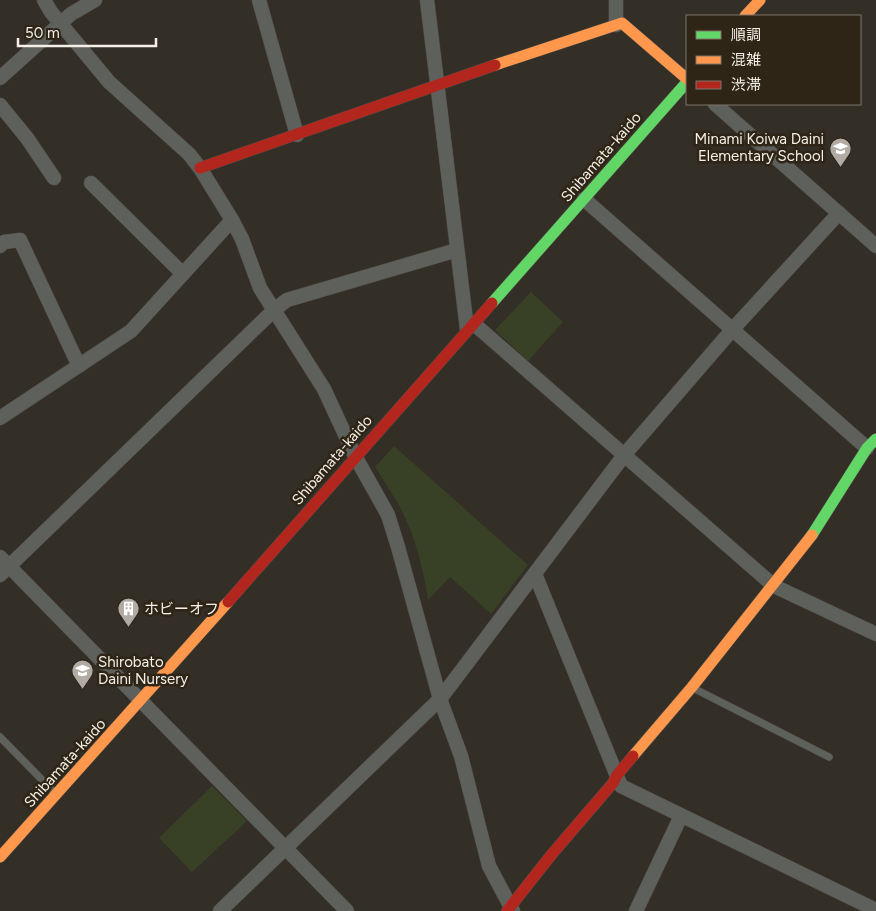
<svg xmlns="http://www.w3.org/2000/svg" width="876" height="911" font-family="Figtree,'Noto Sans JP',sans-serif">
  <style>
    .green { fill: #384026 }
    .lines { fill: none; stroke-linecap: round; stroke-linejoin: round }
    .lane-casing { stroke: #514c46; stroke-width: 8 }
    .street-casing { stroke: #514c46; stroke-width: 15 }
    .fast-casing { stroke: #514c46; stroke-width: 12 }
    .slow-casing { stroke: #514c46; stroke-width: 12 }
    .jam-casing { stroke: #514c46; stroke-width: 12 }
    .lane { stroke: #5e605c; stroke-width: 7 }
    .street { stroke: #5e605c; stroke-width: 14 }
    .fast { stroke: #63d668; stroke-width: 11 }
    .slow { stroke: #ff974d; stroke-width: 11 }
    .jam { stroke: #b3261e; stroke-width: 11 }
    .labels { text-anchor: middle; dominant-baseline: central; stroke-width: 5; stroke-linejoin: round; paint-order: stroke }
    .poi-label { font-size: 15px; fill: #f5efe6; stroke: #2e2517; text-anchor: start }
    .street-label { font-size: 15px; fill: #f5efe6; stroke: #2e2517 }
  </style>
  <rect width="100%" height="100%" fill="#332e26"/>
  <g class="green">
    <polygon points="531,292 563,322 528,361 495,330"/>
    <path d="M394,446L528,565L491,614L450,577L428,600C423,568 415,536 400,507C392,493 383,480 375,467Z"/>
    <polygon points="212,786 247,821 192,872 159,838"/>
  </g>
  <g class="lines">
    <defs>
      <g id="lane">
        <polyline points="693,688 829,757"/>
        <polyline points="0,737 56,794"/>
      </g>
      <g id="street">
        <polyline points="44,0 51,12 109,82 189,154 200,168 232,220 242,239 260,288 324,389 355,456 388,515 398,547 440,699 461,756 489,866 513,911"/>
        <polyline points="259,0 297,135"/>
        <polyline points="427,0 467,329"/>
        <polyline points="616,0 616,25"/>
        <polyline points="0,78 71,14 95,0"/>
        <polyline points="715,104 876,246"/>
        <polyline points="0,105 27,138 54,178"/>
        <polyline points="91,183 183,274"/>
        <polyline points="584,199 867,448"/>
        <polyline points="0,246 4,242 20,240 79,366"/>
        <polyline points="473,323 774,586 876,634"/>
        <polyline points="0,418 131,331 232,220"/>
        <polyline points="0,557 347,911"/>
        <polyline points="535,574 621,786 876,910"/>
        <polyline points="0,575 274,310 287,300 457,250"/>
        <polyline points="220,911 440,699 625,454 732,330 839,213"/>
        <polyline points="636,911 681,816"/>
      </g>
      <g id="fast">
        <polyline points="492,303 687,82"/>
        <polyline points="812,535 867,448 876,439"/>
      </g>
      <g id="slow">
        <polyline points="745,16 760,0"/>
        <polyline points="495,65 622,23 687,79"/>
        <polyline points="633,756 692,687 812,535"/>
        <polyline points="0,857 228,602"/>
      </g>
      <g id="jam">
        <polyline points="200,168 495,65"/>
        <polyline points="228,602 492,303"/>
        <polyline points="507,911 552,854 613,783 617,775 633,756"/>
      </g>
    </defs>
    <use href="#lane" class="lane-casing"/>
    <use href="#street" class="street-casing"/>
    <use href="#fast" class="fast-casing"/>
    <use href="#slow" class="slow-casing"/>
    <use href="#jam" class="jam-casing"/>
    <use href="#lane" class="lane"/>
    <use href="#street" class="street"/>
    <use href="#fast" class="fast"/>
    <use href="#slow" class="slow"/>
    <use href="#jam" class="jam"/>
  </g>
  <defs>
    <symbol id="school-pin" viewBox="-11 -11 22 30"><path d="M0 17L-7.5 6A9.5 9.5 0 1 1 7.5 6Z" fill="#b1aba3" stroke="#2e2517"/><path d="M0-5L7-2L0 1L-7-2ZM-4 1L0 2.5L4 1V4Q0 6-4 4Z" fill="#fff"/></symbol>
    <symbol id="building-pin" viewBox="-11 -11 22 30"><path d="M0 17L-7.5 6A9.5 9.5 0 1 1 7.5 6Z" fill="#b1aba3" stroke="#2e2517"/><path d="M-4-6H4V6H1V3H-1V6H-4ZM-2.5-4.3h1.7v1.8h-1.7ZM.8-4.3h1.7v1.8H.8ZM-2.5-1h1.7V.8h-1.7ZM.8-1h1.7V.8H.8Z" fill="#fff"/></symbol>
  </defs>
  <g fill-rule="evenodd">
    <use href="#school-pin" x="828" y="136" width="25" height="34"/>
    <use href="#building-pin" x="116" y="596" width="25" height="34"/>
    <use href="#school-pin" x="70" y="658" width="25" height="34"/>
  </g>
  <g class="labels">
    <g class="poi-label">
      <text x="824" y="139" text-anchor="end">Minami Koiwa Daini<tspan x="824" dy="17">Elementary School</tspan></text>
      <text x="144" y="609">ホビーオフ</text>
      <text x="98" y="662">Shirobato<tspan x="98" dy="17">Daini Nursery</tspan></text>
    </g>
    <g class="street-label">
      <text transform="translate(601 157) rotate(-49)">Shibamata-kaido</text>
      <text transform="translate(332 460) rotate(-49)">Shibamata-kaido</text>
      <text transform="translate(65 763) rotate(-48)">Shibamata-kaido</text>
    </g>
  </g>
  <rect x="686" y="15" width="175" height="90" fill="#2e2517" stroke="#7e766a"/>
  <rect x="696" y="31" width="25" height="8" fill="#63d668" stroke="#7e766a"/>
  <text x="731" y="40" font-size="15" fill="#f5efe6">順調</text>
  <rect x="696" y="56" width="25" height="8" fill="#ff974d" stroke="#7e766a"/>
  <text x="731" y="65" font-size="15" fill="#f5efe6">混雑</text>
  <rect x="696" y="81" width="25" height="8" fill="#b3261e" stroke="#7e766a"/>
  <text x="731" y="90" font-size="15" fill="#f5efe6">渋滞</text>
  <path d="M18 38v8h138v-8" fill="none" stroke="#f5efe6" stroke-width="2.5"/>
  <text x="25" y="38" font-size="15" fill="#f5efe6" stroke="#2e2517" stroke-width="4" paint-order="stroke">50 m</text>
</svg>
